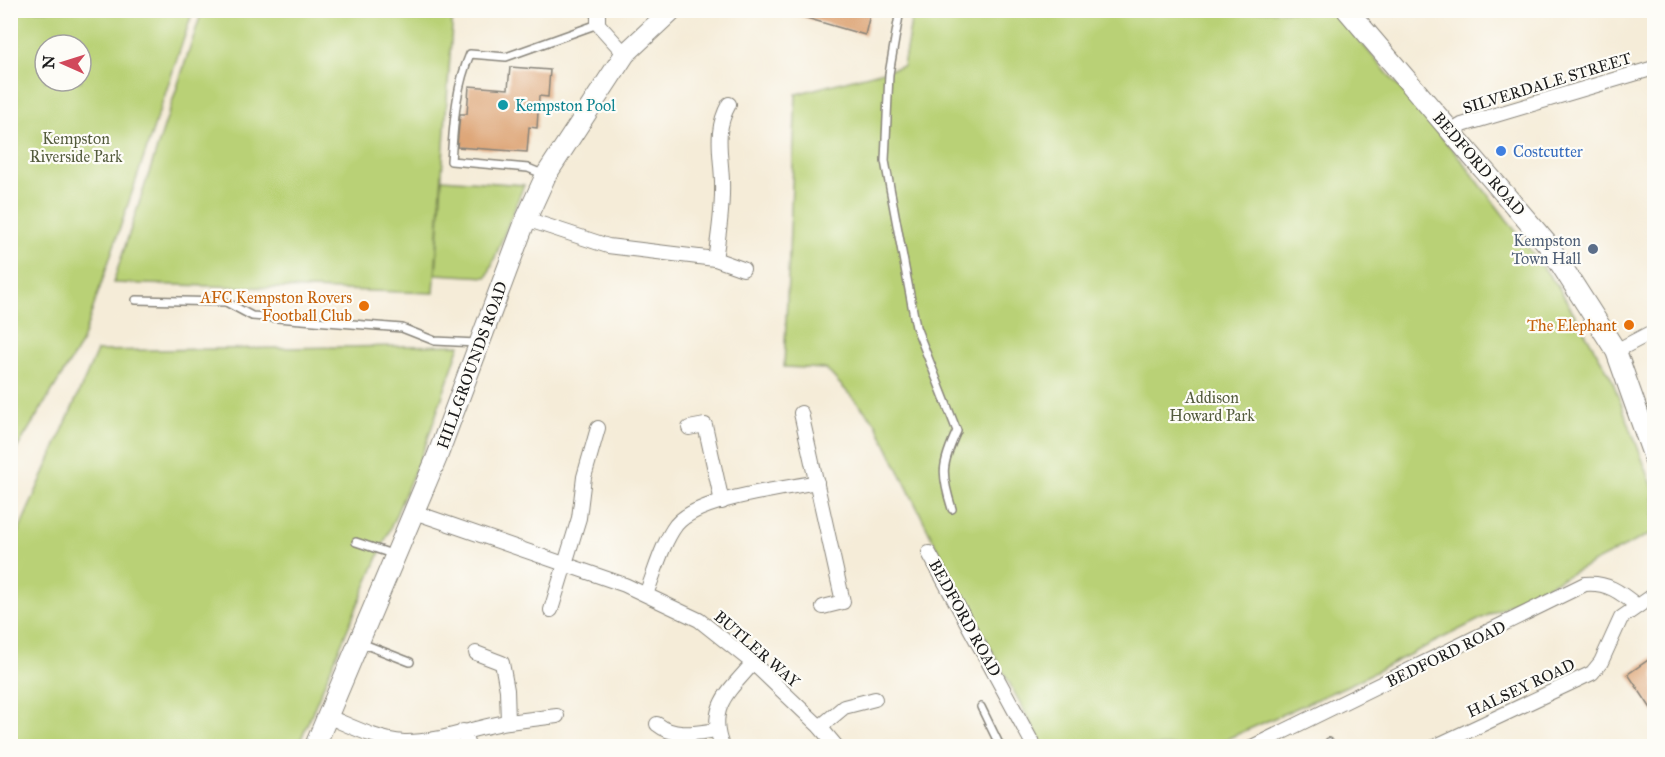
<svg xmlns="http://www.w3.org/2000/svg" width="1665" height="757" font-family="'IM FELL Great Primer',serif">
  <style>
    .green { fill: #b9d176; stroke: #6a7649; stroke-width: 1.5; fill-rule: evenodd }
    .building { fill: #dca171 }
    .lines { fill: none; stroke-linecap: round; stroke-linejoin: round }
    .lane-casing { stroke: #88847a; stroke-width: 10 }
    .street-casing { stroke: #88847a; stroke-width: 16 }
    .secondary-casing { stroke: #88847a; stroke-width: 22 }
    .lane { stroke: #fff; stroke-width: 7 }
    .street { stroke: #fff; stroke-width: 14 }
    .secondary { stroke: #fff; stroke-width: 20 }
    .culture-dot { fill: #0f9aa8; stroke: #fdfcf7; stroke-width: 2 }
    .shop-dot { fill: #3f7fe0; stroke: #fdfcf7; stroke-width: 2 }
    .service-dot { fill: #5c6f8a; stroke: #fdfcf7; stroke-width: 2 }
    .food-dot { fill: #e8710a; stroke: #fdfcf7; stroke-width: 2 }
    .labels { text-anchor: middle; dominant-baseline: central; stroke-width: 4.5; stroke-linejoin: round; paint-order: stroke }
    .street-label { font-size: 16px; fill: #1c1c1c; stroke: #fdfcf7 }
    .culture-label { font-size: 16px; fill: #0d838f; stroke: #fdfcf7; text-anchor: start }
    .park-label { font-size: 16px; fill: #535b3c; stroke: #fdfcf7 }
    .shop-label { font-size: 16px; fill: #366cbe; stroke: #fdfcf7; text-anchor: start }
    .service-label { font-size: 16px; fill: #4e5e75; stroke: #fdfcf7; text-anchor: end }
    .food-label { font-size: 16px; fill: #c56008; stroke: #fdfcf7; text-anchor: end }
  </style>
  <rect width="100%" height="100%" fill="#fdfcf7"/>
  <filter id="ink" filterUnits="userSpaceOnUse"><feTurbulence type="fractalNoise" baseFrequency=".0167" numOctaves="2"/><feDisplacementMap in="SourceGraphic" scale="12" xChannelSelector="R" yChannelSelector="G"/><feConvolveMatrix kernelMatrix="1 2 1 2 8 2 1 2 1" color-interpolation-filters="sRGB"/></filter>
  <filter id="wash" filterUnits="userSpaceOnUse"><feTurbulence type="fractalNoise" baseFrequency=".008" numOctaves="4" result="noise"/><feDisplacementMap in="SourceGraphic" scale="24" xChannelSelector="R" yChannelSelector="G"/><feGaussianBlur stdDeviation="1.35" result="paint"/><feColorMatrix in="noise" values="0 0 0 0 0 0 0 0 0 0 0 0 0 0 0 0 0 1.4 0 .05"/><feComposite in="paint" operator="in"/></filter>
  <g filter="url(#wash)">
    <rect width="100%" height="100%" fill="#f5ecd8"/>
    <g class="green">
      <path d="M11,10L193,11L81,344L11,458ZM45,45H81V81H45Z"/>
      <polygon points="202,11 453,11 434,293 113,283"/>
      <polygon points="913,11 1330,11 1353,33 1463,162 1559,288 1611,377 1654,490 1654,532 1353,683 1211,746 1043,746 936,546 875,422 826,369 784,367 796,94 903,66"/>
      <polygon points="442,179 524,185 487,277 436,274"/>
      <polygon points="460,345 426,444 298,746 11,746 11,549 97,351"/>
    </g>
    <g id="blocks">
      <g class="building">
        <polygon points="797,10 871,10 865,35 796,15"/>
        <polygon points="510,67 550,70 548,97 539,96 537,128 529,127 527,152 457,147 460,114 467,114 469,86 508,89"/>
        <polygon points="1654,656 1654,713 1628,674"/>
      </g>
    </g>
  </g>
  <g filter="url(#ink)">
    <use href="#blocks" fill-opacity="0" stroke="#88847a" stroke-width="1.5"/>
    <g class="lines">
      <defs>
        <g id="lane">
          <path d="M900,10L889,74L885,161L916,327L957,431C941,465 941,474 952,509"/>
          <path d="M545,175L528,168L451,161C454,124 455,89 470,54L506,57L598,24"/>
          <polyline points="136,300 226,302 252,316 402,328 435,341 477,343"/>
          <polyline points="356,542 395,555"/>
          <polyline points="361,643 410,662"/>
          <polyline points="981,707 1000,746"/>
          <polyline points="1329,742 1331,746"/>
        </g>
        <g id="street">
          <polyline points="598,10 598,24 625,54"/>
          <polyline points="1450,132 1462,125 1654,68"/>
          <polyline points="526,219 608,246 715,259 743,269"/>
          <path d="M715,259C719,234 723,207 722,181C721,152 714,131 729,104"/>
          <polyline points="1616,351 1654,331"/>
          <polyline points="801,413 843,602 823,607"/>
          <polyline points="689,428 705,425 722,502"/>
          <polyline points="414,512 625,585 699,620 753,663 820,727 836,746"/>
          <polyline points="929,553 1034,746"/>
          <path d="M646,594C655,572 662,544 676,525C697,498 783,489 817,482"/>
          <polyline points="551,610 579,518 584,477 598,428"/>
          <path d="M329,717C353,727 378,740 404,742C438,743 474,727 508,722L507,690L502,663L476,653"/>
          <polyline points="508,722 557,716"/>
          <path d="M657,724C674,738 696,733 716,730"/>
          <polyline points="820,727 844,707 875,699"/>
          <polyline points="463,731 468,746"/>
          <path d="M722,746C707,707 729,691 753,663"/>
          <path d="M1254,746L1585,584C1607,582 1620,592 1636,605"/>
          <polyline points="1436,746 1592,673 1601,662 1621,618 1654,595"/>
        </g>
        <g id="secondary">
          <polyline points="1347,10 1549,246 1616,351 1654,458"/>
          <polyline points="315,746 437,457 526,219 546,175 625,54 672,10"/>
        </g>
      </defs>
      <use href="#lane" class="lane-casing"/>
      <use href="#street" class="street-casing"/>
      <use href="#secondary" class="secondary-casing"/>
      <use href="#lane" class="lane"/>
      <use href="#street" class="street"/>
      <use href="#secondary" class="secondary"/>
    </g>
  </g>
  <circle class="culture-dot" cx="503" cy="105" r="6"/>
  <circle class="shop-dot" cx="1501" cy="151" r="6"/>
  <circle class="service-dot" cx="1593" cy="249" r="6"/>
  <g class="food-dot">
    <circle cx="364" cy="306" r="6"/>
    <circle cx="1629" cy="325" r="6"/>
  </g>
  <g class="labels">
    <g class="street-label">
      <text transform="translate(1547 83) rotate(-17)">SILVERDALE STREET</text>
      <text transform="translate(1479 164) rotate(49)">BEDFORD ROAD</text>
      <text transform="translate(472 365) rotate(-70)">HILLGROUNDS ROAD</text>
      <text transform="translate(965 618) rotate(61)">BEDFORD ROAD</text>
      <text transform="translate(757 649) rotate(41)">BUTLER WAY</text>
      <text transform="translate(1446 654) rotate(-26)">BEDFORD ROAD</text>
      <text transform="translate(1521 688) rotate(-25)">HALSEY ROAD</text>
    </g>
    <g class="culture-label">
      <text x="515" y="105">Kempston Pool</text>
    </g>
    <g class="park-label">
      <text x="76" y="138">Kempston<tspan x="76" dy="18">Riverside Park</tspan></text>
      <text x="1212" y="397">Addison<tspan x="1212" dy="18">Howard Park</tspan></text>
    </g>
    <g class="shop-label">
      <text x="1513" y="151">Costcutter</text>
    </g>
    <g class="service-label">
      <text x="1581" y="240">Kempston<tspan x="1581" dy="18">Town Hall</tspan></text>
    </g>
    <g class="food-label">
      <text x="352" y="297">AFC Kempston Rovers<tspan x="352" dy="18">Football Club</tspan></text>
      <text x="1617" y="325">The Elephant</text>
    </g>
  </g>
  <rect width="1665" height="757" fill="none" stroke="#fdfcf7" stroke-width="36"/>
  <g transform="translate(63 63) rotate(273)"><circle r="28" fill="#fdfcf7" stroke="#a3a29f" stroke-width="1.5"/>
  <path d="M0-4.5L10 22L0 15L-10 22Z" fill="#d1495b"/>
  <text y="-9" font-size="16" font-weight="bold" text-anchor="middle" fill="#1c1c1c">N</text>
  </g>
</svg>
